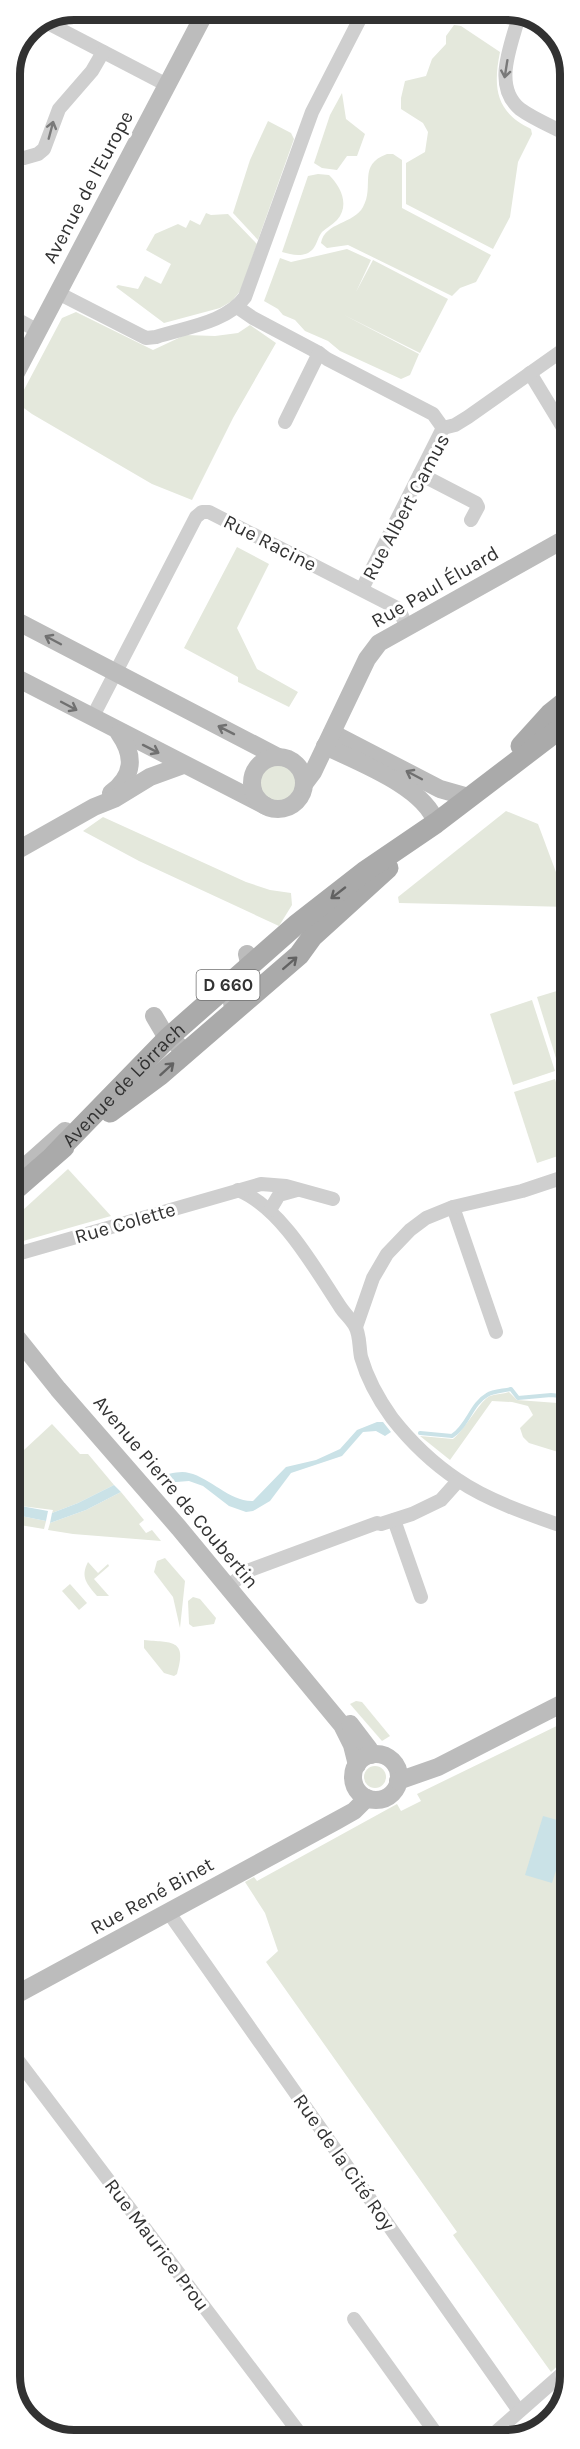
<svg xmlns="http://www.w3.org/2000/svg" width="580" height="2449" font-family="Karla,sans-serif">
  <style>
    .green { fill: #e4e8dc }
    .water { fill: #cae2e7 }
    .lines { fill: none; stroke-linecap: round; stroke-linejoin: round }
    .stream { stroke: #cae2e7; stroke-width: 4 }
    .street { stroke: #cfcfcf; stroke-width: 14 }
    .secondary { stroke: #bcbcbc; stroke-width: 18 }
    .primary { stroke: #aaa; stroke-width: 21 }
    .oneway { stroke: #797979 }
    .oneway2 { stroke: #707070 }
    .oneway3 { stroke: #626262 }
    .labels { text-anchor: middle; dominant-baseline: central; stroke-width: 6; stroke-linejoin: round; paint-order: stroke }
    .shield { fill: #fff; stroke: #707070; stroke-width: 1.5 }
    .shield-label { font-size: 18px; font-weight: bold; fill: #323232 }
    .street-label { font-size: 20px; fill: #323232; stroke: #fff }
    .rim { fill: none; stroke: #323232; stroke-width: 8 }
  </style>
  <rect width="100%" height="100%" fill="#fff"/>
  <g class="green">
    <path d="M454,25L461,26L500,52C493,87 495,112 531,129L532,134L518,162L510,217L493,249L406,204V163L425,152L428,132L423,123L401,109V98L405,81L426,76L432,59L446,44V36Z"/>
    <polygon points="342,93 346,119 365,134 357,156 347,156 337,170 322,168 314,163 330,115"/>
    <polygon points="268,121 291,133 294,139 258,240 233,213 250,160"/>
    <path d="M387,154H393L402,160V208L491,255L476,282L460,288L452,296L348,245L327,248L321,243C325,222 354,224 363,207C375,186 357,165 387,154Z"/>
    <path d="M318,174L329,175C341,187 350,205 337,220C332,225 326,228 322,232C318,237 317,244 313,249C305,258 292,255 282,252L308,176Z"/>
    <polygon points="206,213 211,215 228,214 257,244 241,290 232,301 220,308 164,323 116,287 118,285 138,289 145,276 161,284 171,264 146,250 155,234 178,224 186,228 190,220 200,225"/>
    <polygon points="347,249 371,260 356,292 373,260 448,299 420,353 344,315 419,354 410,375 401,379 340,351 328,341 305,331 295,320 283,315 278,309 264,301 280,258 291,262"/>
    <polygon points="76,312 153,350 185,335 215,336 238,333 250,325 276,343 233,418 192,500 152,484 32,414 17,403 62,318"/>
    <polygon points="237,547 269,564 237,628 257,669 298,692 289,707 238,682 238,677 184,648"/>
    <circle cx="278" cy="784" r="19"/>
    <polygon points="506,811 538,824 569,907 399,903 398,897"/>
    <polygon points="103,817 246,882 270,890 291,893 292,905 279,926 139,861 83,831"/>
    <polygon points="570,987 570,1065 559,1068 537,997"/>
    <polygon points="532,1000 555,1071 513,1085 490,1014"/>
    <polygon points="555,1079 570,1127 570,1152 537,1163 514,1092"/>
    <path d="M68,1169L111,1216L23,1241C17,1237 11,1227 12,1220Z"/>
    <path d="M509,1392L517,1400L571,1404V1456L529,1443L523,1437L520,1428L533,1415L528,1406L512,1402L492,1401L450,1460L420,1436L453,1439C464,1431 481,1399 490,1396C496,1394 503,1394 509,1392Z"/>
    <polygon points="52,1424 80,1454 88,1454 114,1485 78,1503 52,1513 53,1510 21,1506 10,1509 10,1463"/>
    <polygon points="121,1492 144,1520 139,1524 146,1533 152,1530 161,1541 73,1534 48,1530 50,1523 86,1510"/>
    <polygon points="16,1515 46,1521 44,1529 20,1525 10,1532 10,1518"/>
    <polygon points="165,1558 185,1581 180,1628 173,1597 154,1572 157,1561"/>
    <path d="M88,1562L98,1573L108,1564L109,1566L94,1579L109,1596H97C87,1584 80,1577 88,1562Z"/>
    <polygon points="70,1584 87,1603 79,1610 62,1591"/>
    <polygon points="193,1597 200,1599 216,1618 214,1624 193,1627 189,1624 188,1601"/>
    <path d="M144,1640C171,1643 188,1638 177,1674L174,1676L164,1673L144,1648Z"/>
    <polygon points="356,1701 362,1702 390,1736 382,1741 350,1704"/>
    <polygon points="571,1719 571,2353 551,2372 453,2235 457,2232 266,1962 278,1951 265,1913 245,1882 254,1877 257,1881 397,1804 401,1811 421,1801 417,1794"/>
    <circle cx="375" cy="1777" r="11"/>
  </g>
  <g class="water">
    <path d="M377,1422H383L391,1432L385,1436L376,1431L363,1432L342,1456L291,1473L270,1501L253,1511L246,1512L229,1506L203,1486L189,1481L163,1483L157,1476C167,1475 180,1470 189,1473C211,1478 230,1502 253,1501L286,1467L316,1460L340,1449L357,1430Z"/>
    <polygon points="114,1485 121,1492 86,1510 50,1523 52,1513 78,1503"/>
    <polygon points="15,1506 21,1506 48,1511 46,1521 16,1515 10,1518 10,1509"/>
    <polygon points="543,1816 571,1824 552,1883 525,1875"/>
  </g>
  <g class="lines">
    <path class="stream" d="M420,1433L452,1436C468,1426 471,1404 487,1395C493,1391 503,1391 511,1389L518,1398L551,1395L570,1397"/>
    <g class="street">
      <path d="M520,12C513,42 491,85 520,109C535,120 554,127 570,136"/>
      <polyline points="44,21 167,85"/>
      <polyline points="9,156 15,159 24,158 38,154 44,149 59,109 92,71 103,52"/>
      <path d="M58,293L146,338L156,337C186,327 226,323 245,297L312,112L365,9"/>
      <polyline points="237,307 253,318 319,353"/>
      <polyline points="9,315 38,331"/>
      <polyline points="530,373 570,439"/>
      <polyline points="285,422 319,353 327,359 433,414 443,428"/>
      <polyline points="443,428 455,425 468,417 570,345"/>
      <polyline points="567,457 570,455"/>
      <polyline points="420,474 476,503 478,507 471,520"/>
      <polyline points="362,589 443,428"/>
      <polyline points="92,718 196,517 202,512 209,512 399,609 407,628"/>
      <path d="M238,1190C282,1208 315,1269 341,1308C345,1314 351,1319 355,1326C360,1334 359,1347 361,1357C367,1378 379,1400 392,1418C410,1441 434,1464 458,1480C488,1501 536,1517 571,1529"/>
      <polyline points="453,1207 496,1332"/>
      <polyline points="270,1210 279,1195 297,1190"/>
      <polyline points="10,1256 261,1184 286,1186 333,1199"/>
      <polyline points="356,1327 373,1278 387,1254 410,1230 426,1218 453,1207 522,1191 570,1175"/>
      <polyline points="394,1520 421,1597"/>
      <polyline points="228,1587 247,1571 377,1523 381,1524 412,1514 441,1500 458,1481"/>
      <polyline points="169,1913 519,2411"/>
      <polyline points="10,2050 304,2439"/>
      <polyline points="354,2319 440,2439"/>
      <polyline points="488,2439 571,2366"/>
    </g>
    <g class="secondary">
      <polyline points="9,386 207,9"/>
      <polyline points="9,617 278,757"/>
      <polyline points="9,674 266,806"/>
      <polyline points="332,733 440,789 468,797"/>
      <path d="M325,746C358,762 425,787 436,823"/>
      <circle cx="278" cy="783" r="26"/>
      <polyline points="304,784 313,772 367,659 379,643 570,536"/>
      <path d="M111,793C134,776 135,756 119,733"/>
      <polyline points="9,855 94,807 114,799 150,777 183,765"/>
      <path d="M232,1003C253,986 253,978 247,954"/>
      <polyline points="154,1016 164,1033 179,1046"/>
      <polyline points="18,1173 65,1131"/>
      <polyline points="10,1329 58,1389 179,1528 342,1725 352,1745 357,1765"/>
      <polyline points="350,1724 369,1749 371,1755"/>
      <circle cx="376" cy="1777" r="23"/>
      <polyline points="398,1781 438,1767 571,1699"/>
      <polyline points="10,1998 336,1821 354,1811 367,1798"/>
    </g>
    <g class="primary">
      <polyline points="521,746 550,714 570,698"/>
      <polyline points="110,1112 160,1075 299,955 312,937 388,868"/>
      <path id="s1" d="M54,1155L168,1038L296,925L364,872L436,823L570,721"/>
      <polyline points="10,1194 64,1147"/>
    </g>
  </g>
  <defs><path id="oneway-shaft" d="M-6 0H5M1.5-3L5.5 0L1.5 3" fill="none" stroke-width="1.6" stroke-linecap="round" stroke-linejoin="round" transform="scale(1.5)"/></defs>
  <g class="oneway">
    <use href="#oneway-shaft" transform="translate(506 69) rotate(99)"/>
    <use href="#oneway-shaft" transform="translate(51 130) rotate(-75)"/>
  </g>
  <g class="oneway2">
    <use href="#oneway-shaft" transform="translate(53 640) rotate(-152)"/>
    <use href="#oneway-shaft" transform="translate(69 706) rotate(28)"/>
    <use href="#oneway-shaft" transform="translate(226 730) rotate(-153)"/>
    <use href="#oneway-shaft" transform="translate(151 749) rotate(27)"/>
    <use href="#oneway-shaft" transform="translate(414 775) rotate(-152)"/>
  </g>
  <g class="oneway3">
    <use href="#oneway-shaft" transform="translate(338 893) rotate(142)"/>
    <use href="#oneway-shaft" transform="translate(290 963) rotate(-41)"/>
    <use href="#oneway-shaft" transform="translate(167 1069) rotate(-42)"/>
  </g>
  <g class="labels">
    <rect class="shield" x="196.5" y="970" width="63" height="30" rx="4.5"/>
    <g class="shield-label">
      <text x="228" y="985">D 660</text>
    </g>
    <g class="street-label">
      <text transform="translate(88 187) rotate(-62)">Avenue de l'Europe</text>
      <text transform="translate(406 507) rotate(-62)">Rue Albert Camus</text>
      <text transform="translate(270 543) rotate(27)">Rue Racine</text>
      <text transform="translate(435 587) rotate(-30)">Rue Paul Éluard</text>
      <text stroke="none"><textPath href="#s1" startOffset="99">Avenue de Lörrach</textPath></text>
      <text transform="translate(125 1223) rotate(-16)">Rue Colette</text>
      <text transform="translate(176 1492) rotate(50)">Avenue Pierre de Coubertin</text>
      <text transform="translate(152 1896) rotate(-29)">Rue René Binet</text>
      <text transform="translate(344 2162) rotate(55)">Rue de la Cité Roy</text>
      <text transform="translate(157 2245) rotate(53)">Rue Maurice Prou</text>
    </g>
  </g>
  <path d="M0 0H580V2449H0ZM74 20H506A54 54 0 0 1 560 74V2376A54 54 0 0 1 506 2430H74A54 54 0 0 1 20 2376V74A54 54 0 0 1 74 20Z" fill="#fff" fill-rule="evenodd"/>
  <path class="rim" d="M74 20H506A54 54 0 0 1 560 74V2376A54 54 0 0 1 506 2430H74A54 54 0 0 1 20 2376V74A54 54 0 0 1 74 20Z"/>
</svg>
